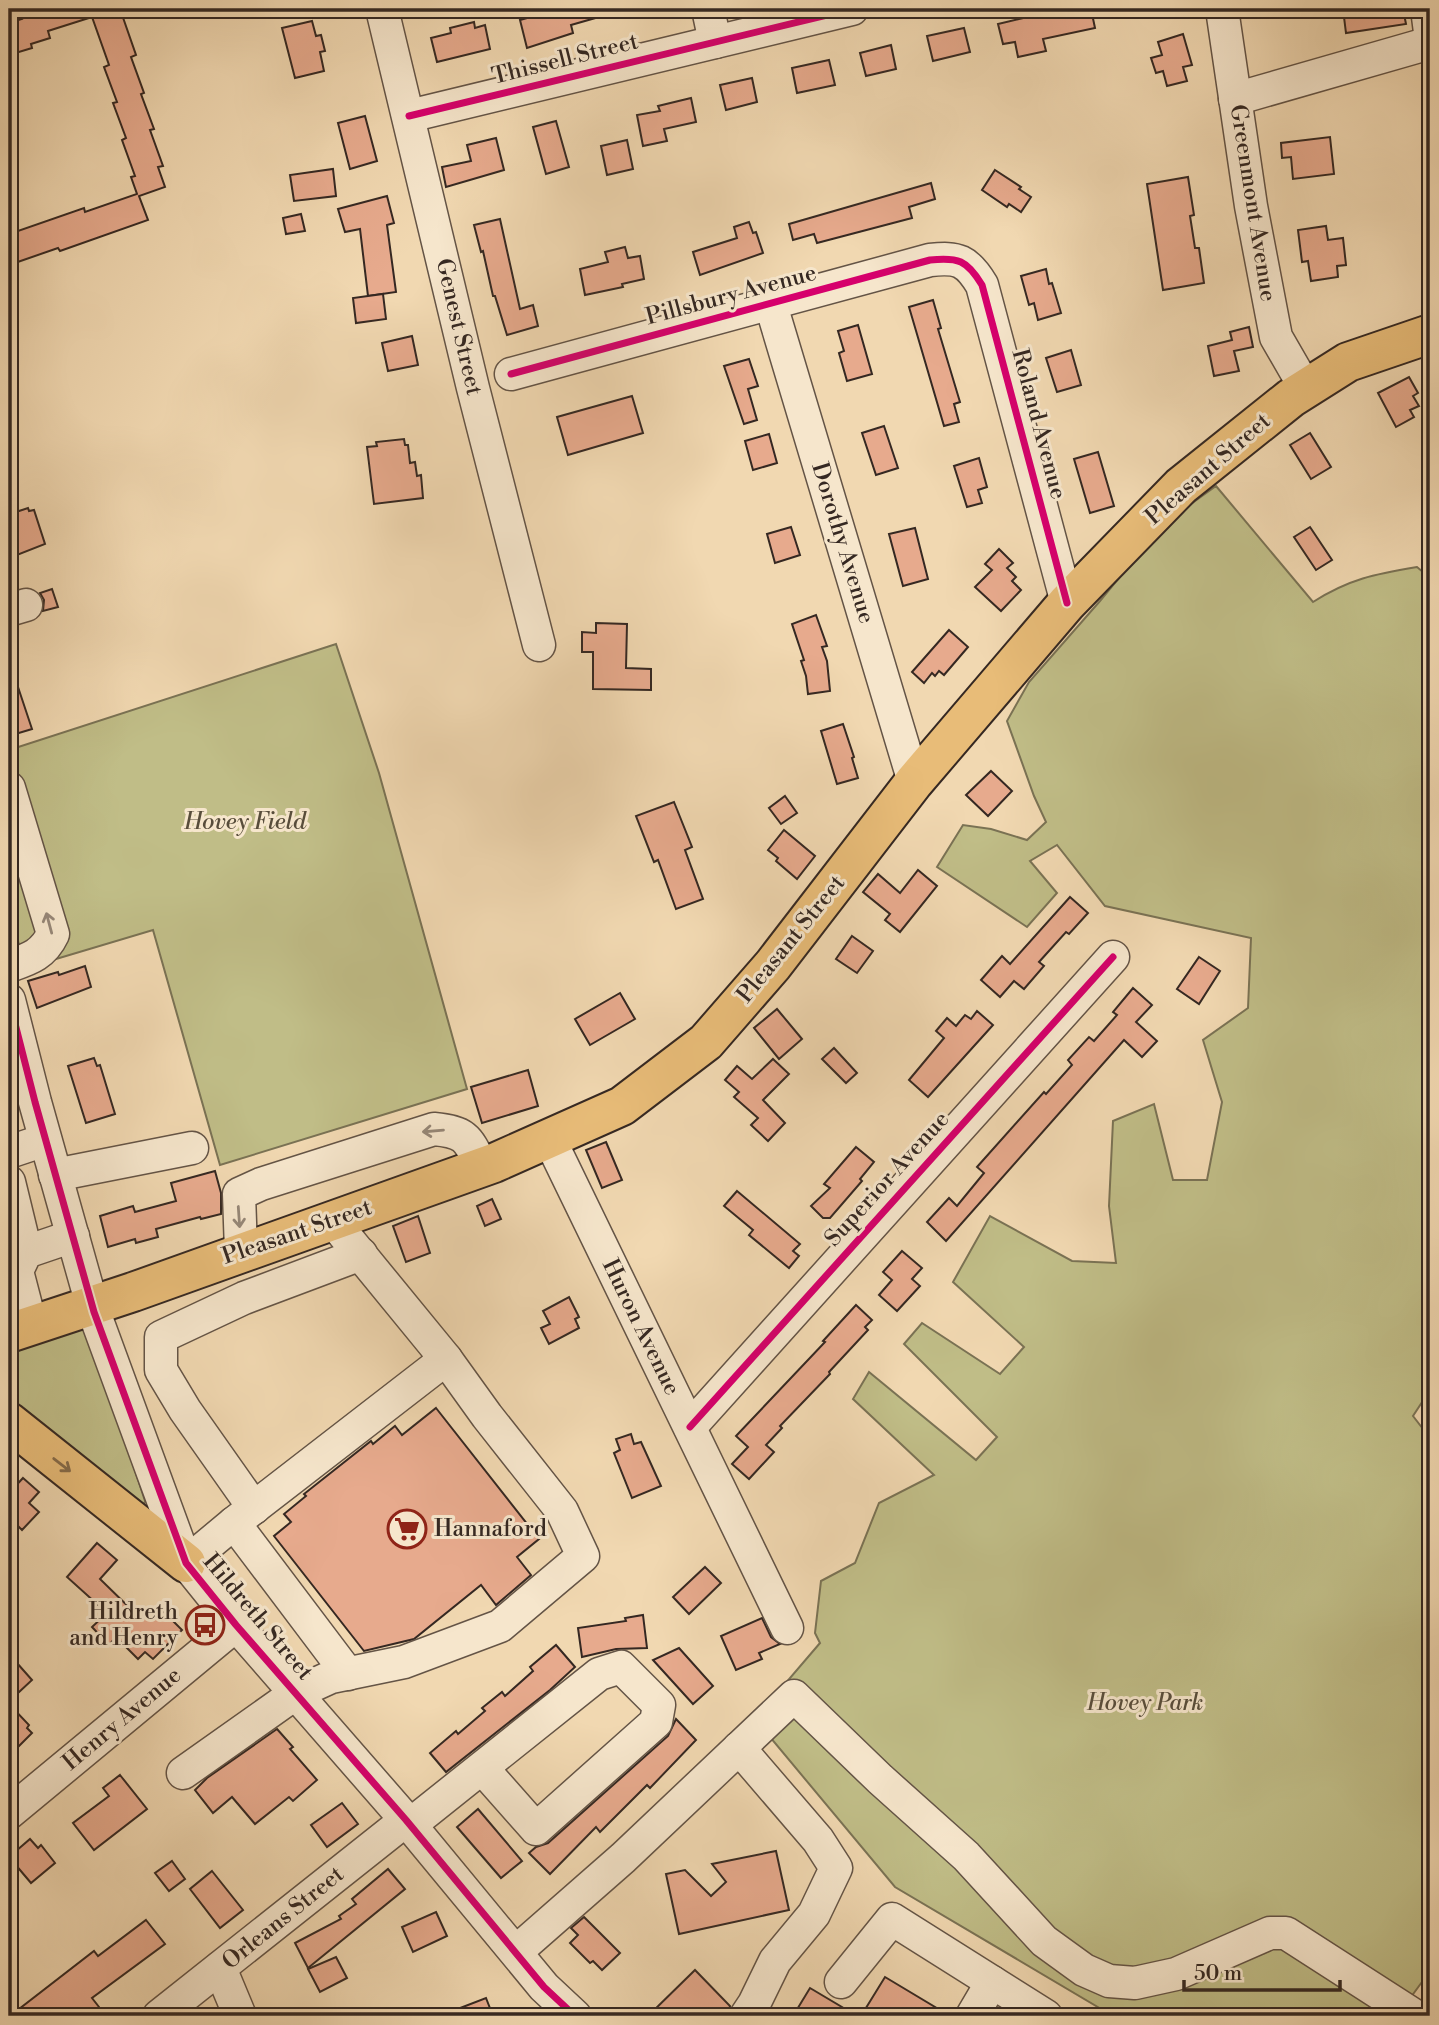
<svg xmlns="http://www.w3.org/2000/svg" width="1439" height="2025" font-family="'Libre Bodoni',serif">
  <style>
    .green { fill: #c0bd87; stroke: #7a7254; stroke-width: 2 }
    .building { fill: #e7aa8d; stroke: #352822; stroke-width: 2 }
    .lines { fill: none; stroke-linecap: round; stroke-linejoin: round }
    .minor-casing { stroke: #645446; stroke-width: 35 }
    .major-casing { stroke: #352822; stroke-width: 42 }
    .minor { stroke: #f6e6cc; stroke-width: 32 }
    .major { stroke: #e8bc78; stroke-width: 38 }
    .cycleway-casing { stroke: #f6e6cc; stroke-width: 11 }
    .cycleway { stroke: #d6006c; stroke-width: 7 }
    .oneway { stroke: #968777 }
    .oneway2 { stroke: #866b49 }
    .labels { text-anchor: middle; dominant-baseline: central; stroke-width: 6; stroke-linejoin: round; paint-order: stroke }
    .street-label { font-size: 23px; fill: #352822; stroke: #f6e6cc }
    .park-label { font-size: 23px; font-style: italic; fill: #584d3b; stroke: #f6e6cc }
    .poi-label { font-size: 23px; fill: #352822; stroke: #f6e6cc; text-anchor: start }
  </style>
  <rect width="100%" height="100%" fill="#f1d8b1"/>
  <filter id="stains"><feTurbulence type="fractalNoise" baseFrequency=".00286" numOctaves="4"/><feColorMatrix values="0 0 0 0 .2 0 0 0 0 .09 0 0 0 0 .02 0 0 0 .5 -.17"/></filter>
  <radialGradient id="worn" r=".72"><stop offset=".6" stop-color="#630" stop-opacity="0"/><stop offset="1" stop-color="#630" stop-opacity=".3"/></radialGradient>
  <g class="green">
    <path d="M1216,486L1313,602C1349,579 1375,574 1417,567L1430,578V1390L1413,1416L1430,1438V1971L1397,2016H1113L895,1887L755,1719L820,1643L815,1633L821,1581L855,1563L879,1503L934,1475L853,1399L869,1372L976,1460L997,1437L904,1344L922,1323L1000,1374L1024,1347L953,1282L990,1216L1072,1261L1116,1263L1109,1206L1113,1121L1154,1104L1173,1180H1207L1222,1102L1203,1040L1248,1008L1251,938L1105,906L1057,845L1030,861L1057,893L1027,927L937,867L963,825L991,829L1027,840L1046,822L1034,796L1007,721L1029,682L1100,601L1163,524Z"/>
    <polygon points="336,644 379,773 467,1089 220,1165 153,930 26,968 9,911 9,750"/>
    <polygon points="88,1327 145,1501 143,1509 9,1408 9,1351"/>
  </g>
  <g class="building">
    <polygon points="39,9 120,9 136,55 131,57 144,93 141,94 154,129 150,130 163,166 158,167 165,187 139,196 148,220 60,251 58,248 9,265 9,239 14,237 12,233 84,208 85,212 137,194 131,177 135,176 122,140 126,138 113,103 117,102 104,67 109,65 92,17 48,31 50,38 31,44 32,48 9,55 9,23 22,19 20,15"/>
    <polygon points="559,9 612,9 613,13 571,25 573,33 527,48 520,20"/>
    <polygon points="1062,9 1091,9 1095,28 1043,39 1046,51 1018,57 1015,42 1003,44 998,24"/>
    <polygon points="1343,9 1403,9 1406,24 1346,33"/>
    <polygon points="312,21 316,36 321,35 325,51 320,52 324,71 295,78 282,28"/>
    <polygon points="474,22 475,28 485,25 490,49 437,62 431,38 451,33 450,28"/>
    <polygon points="964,28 970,52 933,61 927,36"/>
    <polygon points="1183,34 1192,65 1183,67 1187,81 1167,86 1163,71 1156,73 1151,58 1162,55 1158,42"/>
    <polygon points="891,45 896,69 866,76 860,53"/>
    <polygon points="829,60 835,85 797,93 792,68"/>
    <polygon points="752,78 757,102 726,110 720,85"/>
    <polygon points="691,98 696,122 664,129 667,141 643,146 637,115 660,111 658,106"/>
    <polygon points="365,116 377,161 350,169 338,123"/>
    <polygon points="556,121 569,167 546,174 533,127"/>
    <polygon points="1330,137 1334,174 1293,179 1291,157 1282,158 1281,143"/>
    <polygon points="496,138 504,170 446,187 442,167 471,161 467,145"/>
    <polygon points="627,140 633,169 607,175 601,146"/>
    <polygon points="333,169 336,196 294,201 290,175"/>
    <polygon points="995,170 1021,187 1019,189 1031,197 1021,212 1009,204 1007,207 982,190"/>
    <polygon points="1188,177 1194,215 1190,216 1195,248 1199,248 1204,283 1163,290 1147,184"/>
    <polygon points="931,183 935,199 909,207 912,218 817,243 814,234 793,240 789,224"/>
    <polygon points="387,196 394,223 387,225 396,292 368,296 360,229 345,232 338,209"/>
    <polygon points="301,214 305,231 286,234 283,218"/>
    <polygon points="500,219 520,309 533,305 538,326 507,335 495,296 493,296 483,251 481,252 474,225"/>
    <polygon points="749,222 753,233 756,232 763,253 700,275 693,252 737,238 734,227"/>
    <polygon points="1326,226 1328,240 1343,238 1346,265 1337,266 1338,277 1311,281 1308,261 1302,262 1298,230"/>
    <polygon points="625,247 628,258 640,256 644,279 622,284 623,287 585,295 580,269 608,262 605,252"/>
    <polygon points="1046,269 1049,284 1052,283 1061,313 1038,320 1034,303 1029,305 1021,276"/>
    <polygon points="383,294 386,319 356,323 353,298"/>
    <polygon points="933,300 941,328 938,329 960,402 954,404 959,422 944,426 909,307"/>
    <polygon points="858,325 872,374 847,381 839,353 844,351 838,331"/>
    <polygon points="1249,327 1253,347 1234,351 1239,371 1214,376 1208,346 1232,340 1230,332"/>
    <polygon points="412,336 418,365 388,371 382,343"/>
    <polygon points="1071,350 1081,385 1057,392 1046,358"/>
    <polygon points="749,359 758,386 748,389 757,420 744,424 724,366"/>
    <polygon points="1409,377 1418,393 1413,396 1419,406 1410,410 1414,417 1396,427 1378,393"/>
    <polygon points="632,396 643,433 568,455 557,417"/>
    <polygon points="884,426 898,468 876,475 862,433"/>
    <polygon points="1310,433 1331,467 1311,479 1290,445"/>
    <polygon points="769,434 777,463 753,470 745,441"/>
    <polygon points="404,439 405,445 408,445 410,463 415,462 417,476 421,475 423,498 374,504 367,447 377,446 376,442"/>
    <polygon points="1098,452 1114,506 1090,513 1074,459"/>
    <polygon points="979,458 987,487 978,490 982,503 967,507 954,466"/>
    <polygon points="28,508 29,511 34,510 45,544 17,555 11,535 16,534 11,517 14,516 13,513"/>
    <polygon points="791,527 800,555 775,563 767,534"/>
    <polygon points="1310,527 1332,560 1316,570 1294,537"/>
    <polygon points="915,528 928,579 903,586 889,534"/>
    <polygon points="999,549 1013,563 1007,568 1016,577 1012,581 1021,590 1001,611 975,587 992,570 985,564"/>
    <polygon points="52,589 58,607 43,611 44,600 40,593"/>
    <polygon points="816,615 827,646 822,647 827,661 830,691 808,694 806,676 801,661 804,660 792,624"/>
    <polygon points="596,623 627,624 626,668 651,669 651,690 593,689 593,652 582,652 582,632 596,633"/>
    <polygon points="949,630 968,647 944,675 939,671 935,676 932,673 924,683 912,672"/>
    <polygon points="12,669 32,729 9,736 9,670"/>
    <polygon points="843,724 854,757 852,758 858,778 837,784 821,731"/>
    <polygon points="991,771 1012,791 988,816 966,795"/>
    <polygon points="785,796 797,813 781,824 769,808"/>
    <polygon points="674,802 692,847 685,850 703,899 676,909 658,860 654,862 636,816"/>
    <polygon points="784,830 815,856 797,879 776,861 778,858 768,850"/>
    <polygon points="918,870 937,886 900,932 885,920 890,914 863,892 878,874 900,893"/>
    <polygon points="1070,897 1088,913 1069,934 1066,932 1039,962 1044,966 1024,989 1014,981 1000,997 981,980 1002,956 1010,964"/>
    <polygon points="852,936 873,951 857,973 836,959"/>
    <polygon points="1199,957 1220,971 1199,1004 1177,989"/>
    <polygon points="85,966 91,987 37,1008 28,981 58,972 59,975"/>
    <polygon points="1133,988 1152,1005 1136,1022 1157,1041 1142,1057 1124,1040 946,1241 927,1222 949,1198 957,1206 984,1173 977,1167 1044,1092 1046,1094 1072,1065 1068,1060 1089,1037 1094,1041 1117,1015 1113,1012"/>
    <polygon points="620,993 635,1019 590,1045 575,1019"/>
    <polygon points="777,1009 802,1039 779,1059 754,1028"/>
    <polygon points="977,1011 993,1025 928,1097 909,1080 944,1038 936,1031 947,1018 956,1026 965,1015 971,1019"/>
    <polygon points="834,1048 857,1073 846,1083 822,1059"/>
    <polygon points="94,1058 97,1066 100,1065 115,1114 86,1123 68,1066"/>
    <polygon points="773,1059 789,1074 763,1100 785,1123 768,1141 751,1125 758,1118 734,1097 739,1092 725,1080 737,1066 752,1079"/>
    <polygon points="528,1070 538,1106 482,1123 471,1087"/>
    <polygon points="606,1142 622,1180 602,1188 586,1150"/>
    <polygon points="856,1147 874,1162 860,1179 862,1181 830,1218 823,1218 811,1206 830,1188 824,1184"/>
    <polygon points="215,1171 221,1193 221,1214 201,1219 200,1217 156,1229 158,1237 136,1243 135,1239 108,1247 100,1216 133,1206 135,1212 176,1201 171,1183"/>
    <polygon points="737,1191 800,1244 793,1251 799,1256 789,1268 749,1235 753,1230 724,1206"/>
    <polygon points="492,1199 501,1219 485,1226 477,1206"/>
    <polygon points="418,1216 430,1253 406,1262 393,1226"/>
    <polygon points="902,1251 922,1268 912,1279 920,1286 897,1311 879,1295 892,1280 883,1272"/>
    <polygon points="569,1297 579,1317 575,1319 579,1328 549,1344 541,1328 550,1324 543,1311"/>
    <polygon points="856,1305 872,1320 865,1327 868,1330 829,1372 830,1374 780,1426 782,1428 766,1445 774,1452 749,1479 732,1464 748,1447 736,1436 825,1342 823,1341"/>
    <polygon points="436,1408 539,1539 517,1557 531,1575 496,1605 481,1585 414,1639 364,1651 274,1536 291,1522 284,1514 306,1496 304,1494 371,1441 373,1444 395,1426 402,1435"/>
    <polygon points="631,1434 634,1444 641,1442 661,1486 632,1498 614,1453 620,1450 616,1439"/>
    <polygon points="23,1478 39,1492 29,1503 39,1512 22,1530 9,1517 9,1493"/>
    <polygon points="97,1543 117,1560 100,1579 141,1619 150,1610 154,1614 160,1608 182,1630 153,1659 145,1652 138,1659 116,1637 109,1645 92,1627 107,1613 67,1577"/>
    <polygon points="705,1567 721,1583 689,1614 673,1597"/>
    <polygon points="643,1615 647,1648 616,1649 582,1657 578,1628 626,1621 625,1618"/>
    <polygon points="762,1618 771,1637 780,1644 759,1653 762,1659 736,1670 721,1636"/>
    <polygon points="556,1645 575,1667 550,1690 446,1772 430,1753 456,1731 458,1734 485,1711 482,1708 502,1692 505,1696 533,1671 530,1667"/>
    <polygon points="679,1648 713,1686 693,1704 653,1660"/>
    <polygon points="9,1654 32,1680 18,1693 9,1682"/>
    <polygon points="9,1704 29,1725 27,1728 32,1733 9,1756"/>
    <polygon points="676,1719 696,1740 650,1788 647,1785 600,1832 596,1827 550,1874 529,1853 536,1847 548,1843 668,1736"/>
    <polygon points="277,1729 293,1747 290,1749 317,1780 293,1801 289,1797 255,1824 232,1797 213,1813 195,1790 207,1778"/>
    <polygon points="120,1775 147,1809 94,1850 73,1823 109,1796 103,1788"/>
    <polygon points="342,1803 358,1824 327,1847 311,1825"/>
    <polygon points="478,1809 522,1861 501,1878 457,1827"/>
    <polygon points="30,1839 38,1848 41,1845 55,1863 31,1883 9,1857"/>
    <polygon points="776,1851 789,1910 679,1934 666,1874 685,1870 711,1896 726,1882 712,1864"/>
    <polygon points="172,1861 185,1879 169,1891 155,1873"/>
    <polygon points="388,1869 405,1889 308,1968 295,1943 341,1919 339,1916 356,1904 352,1899"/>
    <polygon points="212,1871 243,1910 220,1928 190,1889"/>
    <polygon points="436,1912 447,1936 413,1952 402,1927"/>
    <polygon points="584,1917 620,1953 602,1970 593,1961 590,1963 570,1943 578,1935 571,1928"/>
    <polygon points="146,1920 165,1944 92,1998 99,2007 87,2016 10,2016 94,1951 98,1956"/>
    <polygon points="336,1957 347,1978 320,1992 308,1969"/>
    <polygon points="695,1970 730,2006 728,2016 648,2016"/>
    <polygon points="885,1977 950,2016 861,2016"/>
    <polygon points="810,1988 857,2016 793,2016"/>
    <polygon points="486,1998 493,2016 442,2016 442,2015"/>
  </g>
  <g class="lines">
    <defs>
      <g id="minor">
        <polyline points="382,9 473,388 539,645"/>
        <polyline points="708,9 715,42"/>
        <polyline points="1222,9 1251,206 1276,337 1306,389"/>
        <polyline points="1427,9 1430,32"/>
        <polyline points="1235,99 1430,43"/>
        <polyline points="409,116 852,9"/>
        <polyline points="771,305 914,782"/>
        <path d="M511,374L930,260C958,257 967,260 982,285L1067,603"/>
        <polyline points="9,610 26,605"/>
        <path d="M9,788L53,934C43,955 29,959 9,966"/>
        <polyline points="9,1000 35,1102 94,1312 186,1563 236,1625 406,1820 544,1987 575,2016"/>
        <polyline points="549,1138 787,1628"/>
        <polyline points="9,1152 45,1140"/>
        <polyline points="55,1175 192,1148"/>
        <polyline points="9,1182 26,1252 9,1257"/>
        <path d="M241,1251L239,1194L261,1184L434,1129C467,1132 468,1139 482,1167"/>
        <polyline points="31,1325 17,1271 26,1252 73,1236"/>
        <polyline points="690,1427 1113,957"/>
        <polyline points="254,1508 185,1410 161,1370 161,1337 244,1298 361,1254"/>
        <polyline points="234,1523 348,1674"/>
        <polyline points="186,1563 234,1523 446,1359 333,1221"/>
        <polyline points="739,1748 818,1840 836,1868 814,1914 775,1961 754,2004 746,2016"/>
        <polyline points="183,1773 296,1693 331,1677 404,1662 500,1626 583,1556 562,1511 487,1416 446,1359"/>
        <polyline points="9,1813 236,1625"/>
        <polyline points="410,1825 599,1674 621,1667 659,1705 656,1722 536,1829 482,1768"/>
        <polyline points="517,1951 623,1858 794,1696 880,1779 966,1856 1044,1941 1084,1970 1109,1981 1135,1983 1176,1974 1270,1933 1286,1933 1415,2016"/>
        <polyline points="220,1968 240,2016"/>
        <polyline points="841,1982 892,1919 1046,2016"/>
        <polyline points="159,2016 406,1820"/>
        <polyline points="972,2016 992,1982"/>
      </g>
      <g id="major">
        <polyline points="9,1333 133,1292 494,1163 622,1106 706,1042 773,965 914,782 1067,603 1181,486 1291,398 1348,362 1430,334"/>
        <polyline points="9,1422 186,1563"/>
      </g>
    </defs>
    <use href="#minor" class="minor-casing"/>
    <use href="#major" class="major-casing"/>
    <use href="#minor" class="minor"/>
    <use href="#major" class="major"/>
    <defs>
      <g id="cycleway">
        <polyline points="409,116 852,9"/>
        <path d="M511,374L930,260C958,257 967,260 982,285L1067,603"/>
        <polyline points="9,1000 35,1102 94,1312 186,1563 236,1625 406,1820 544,1987 575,2016"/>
        <polyline points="690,1427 1113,957"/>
      </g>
    </defs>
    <use href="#cycleway" class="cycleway-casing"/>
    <use href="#cycleway" class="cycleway"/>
  </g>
  <defs><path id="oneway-shaft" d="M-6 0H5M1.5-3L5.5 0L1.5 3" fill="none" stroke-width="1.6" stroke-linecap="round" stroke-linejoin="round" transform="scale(1.75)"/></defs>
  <g class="oneway">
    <use href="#oneway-shaft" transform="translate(49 923) rotate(-105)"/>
    <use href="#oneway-shaft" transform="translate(433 1131) rotate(175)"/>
    <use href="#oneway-shaft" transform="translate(239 1217) rotate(86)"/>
  </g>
  <use class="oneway2" href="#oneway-shaft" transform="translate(62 1465) rotate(38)"/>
  <defs>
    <symbol id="supermarket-ring" viewBox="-11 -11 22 22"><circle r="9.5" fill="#f6e6cc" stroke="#8f2418" stroke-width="1.5"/><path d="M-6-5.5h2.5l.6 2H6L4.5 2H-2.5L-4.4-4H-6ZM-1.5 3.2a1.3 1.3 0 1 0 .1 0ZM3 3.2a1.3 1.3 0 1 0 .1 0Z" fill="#8f2418"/></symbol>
    <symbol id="bus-ring" viewBox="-11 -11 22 22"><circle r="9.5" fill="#f6e6cc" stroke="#8f2418" stroke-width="1.5"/><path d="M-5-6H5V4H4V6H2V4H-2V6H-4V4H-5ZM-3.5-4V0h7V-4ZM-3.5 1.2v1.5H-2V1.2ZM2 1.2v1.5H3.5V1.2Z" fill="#8f2418"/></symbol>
  </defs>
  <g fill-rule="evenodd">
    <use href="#supermarket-ring" x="385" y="1507" width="44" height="44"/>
    <use href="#bus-ring" x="183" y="1603" width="44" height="44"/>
  </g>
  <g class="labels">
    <g class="street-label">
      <text transform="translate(565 59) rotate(-14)">Thissell Street</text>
      <text transform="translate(1253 203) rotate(81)">Greenmont Avenue</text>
      <text transform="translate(731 295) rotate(-15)">Pillsbury Avenue</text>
      <text transform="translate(459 327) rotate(77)">Genest Street</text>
      <text transform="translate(1039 424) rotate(75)">Roland Avenue</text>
      <text transform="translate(1208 469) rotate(-41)">Pleasant Street</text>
      <text transform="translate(843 543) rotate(73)">Dorothy Avenue</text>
      <text transform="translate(791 939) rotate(-51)">Pleasant Street</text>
      <text transform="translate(887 1179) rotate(-48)">Superior Avenue</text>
      <text transform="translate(297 1232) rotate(-19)">Pleasant Street</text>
      <text transform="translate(641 1327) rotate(64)">Huron Avenue</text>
      <text transform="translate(258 1617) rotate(50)">Hildreth Street</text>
      <text transform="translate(122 1719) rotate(-40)">Henry Avenue</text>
      <text transform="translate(283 1918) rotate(-39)">Orleans Street</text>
    </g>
    <g class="park-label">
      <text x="245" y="822">Hovey Field</text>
      <text x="1145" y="1703">Hovey Park</text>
    </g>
    <g class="poi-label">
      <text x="434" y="1529">Hannaford</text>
      <text x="178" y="1612" text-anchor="end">Hildreth<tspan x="178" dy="26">and Henry</tspan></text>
    </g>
  </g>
  <rect width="1439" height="2025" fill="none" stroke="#f1d8b1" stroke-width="35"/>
  <rect x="10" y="10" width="1418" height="2004" fill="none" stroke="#352822" stroke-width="3.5"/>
  <rect x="18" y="18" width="1404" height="1990" fill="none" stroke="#352822" stroke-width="2"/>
  <path d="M1184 1980v10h156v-10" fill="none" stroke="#352822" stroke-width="3.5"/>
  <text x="1194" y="1980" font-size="21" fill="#352822" stroke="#f6e6cc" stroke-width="5" paint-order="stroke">50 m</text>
  <rect width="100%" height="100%" filter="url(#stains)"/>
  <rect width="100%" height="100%" fill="url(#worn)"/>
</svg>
